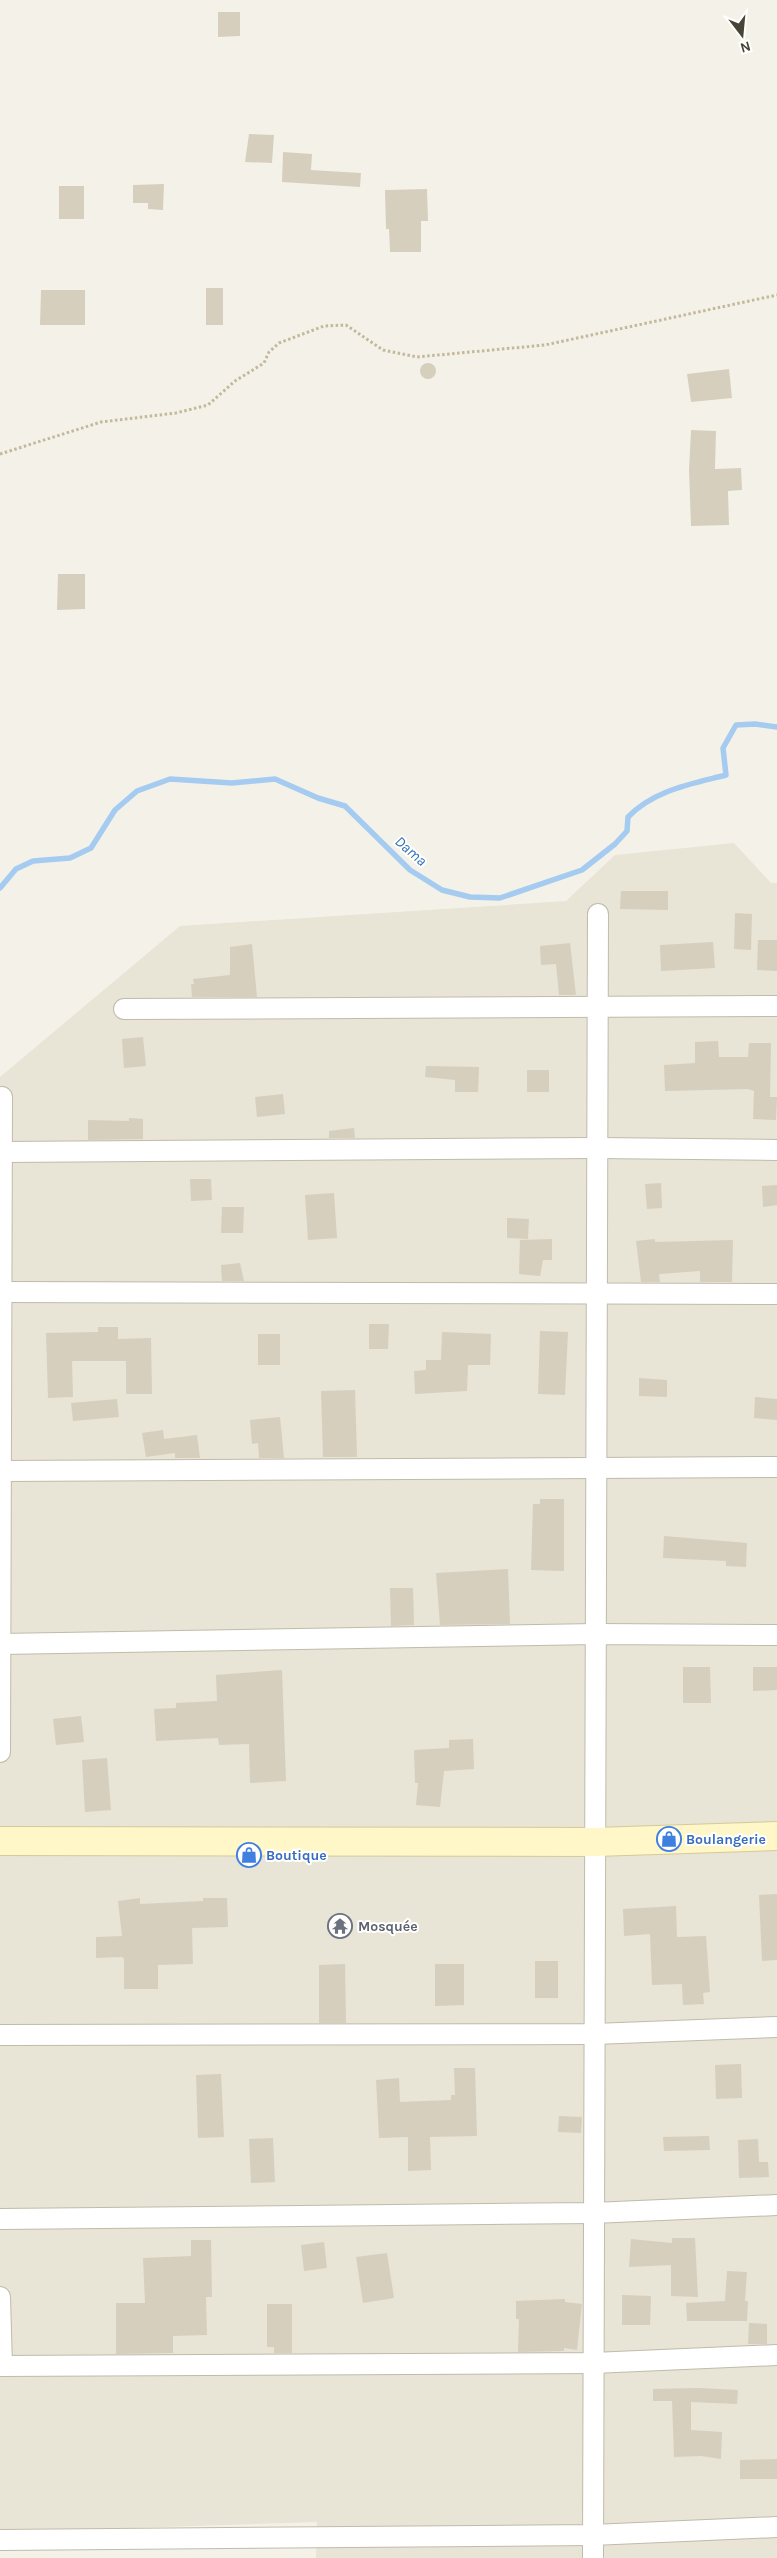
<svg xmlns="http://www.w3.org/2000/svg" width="777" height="2558" font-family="Karla,sans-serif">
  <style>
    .residential { fill: #e8e4d6 }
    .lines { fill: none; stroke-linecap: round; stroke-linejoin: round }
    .stream { stroke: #a5cbf1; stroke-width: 5.5 }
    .building { fill: #d6cfbe }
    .street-casing { stroke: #c0bbab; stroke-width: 22 }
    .secondary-casing { stroke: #d5ca98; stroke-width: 30 }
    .path { stroke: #c2b89c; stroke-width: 3; stroke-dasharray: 2.5 2.5; stroke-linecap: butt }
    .street { stroke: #fff; stroke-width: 20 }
    .secondary { stroke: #fff7c8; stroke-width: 28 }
    .labels { text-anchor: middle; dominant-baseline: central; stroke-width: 4; stroke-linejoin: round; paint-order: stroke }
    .shop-label { font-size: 14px; font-weight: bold; fill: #366cbe; stroke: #fff; text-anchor: start }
    .worship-label { font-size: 14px; font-weight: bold; fill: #5b616d; stroke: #fff; text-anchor: start }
    .water-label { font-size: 15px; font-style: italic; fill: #2e70b5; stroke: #fff }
  </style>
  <rect width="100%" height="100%" fill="#f4f2e8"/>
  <polygon class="residential" points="734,843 771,883 777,883 777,2558 316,2558 317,2522 0,2532 0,1077 180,926 566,901 615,855"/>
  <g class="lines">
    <path class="stream" d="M0,888L16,869L33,861L70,858L91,848L115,810L137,791L170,779L232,783L275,779L318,798L345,806L410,870L442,890L470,897L500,898L582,870L615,844L627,831L628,817C654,790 691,784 726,775L723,748L736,725L755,724L777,727"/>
  </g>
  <g class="building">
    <polygon points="218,12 240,12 240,36 218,37"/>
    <polygon points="249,134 274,135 272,163 245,162"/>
    <polygon points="283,152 312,154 311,170 361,173 360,187 282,182"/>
    <polygon points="164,184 163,210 148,209 148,203 133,203 133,185"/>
    <rect x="59" y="186" width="25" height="33"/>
    <polygon points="427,189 428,221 421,221 421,252 390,252 389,229 386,229 385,190"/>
    <rect x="206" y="288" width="17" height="37"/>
    <polygon points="41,290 85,290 85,325 40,325"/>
    <circle cx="428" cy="371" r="8"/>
    <polygon points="729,369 732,398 691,402 687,374"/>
    <polygon points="691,430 716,431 715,469 741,468 742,490 728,491 729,525 691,526 689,470"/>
    <polygon points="58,574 85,574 85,609 57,610"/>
    <polygon points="621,891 668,891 668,910 620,909"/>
    <polygon points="735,913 752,914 751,950 734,949"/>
    <polygon points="758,940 777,940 777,971 757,970"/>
    <polygon points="713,942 715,968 661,971 660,945"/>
    <polygon points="570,943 576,995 559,995 556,964 541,965 540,946"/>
    <polygon points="252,944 257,997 192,997 191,984 194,984 193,979 230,975 230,947"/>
    <polygon points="143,1037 146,1066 124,1068 122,1039"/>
    <polygon points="718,1041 719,1057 748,1057 749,1043 771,1043 770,1097 777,1097 776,1120 753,1119 754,1091 748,1089 665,1091 664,1065 695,1063 695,1042"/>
    <polygon points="426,1066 479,1067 478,1092 455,1092 455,1080 425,1077"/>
    <rect x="527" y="1070" width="22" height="22"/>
    <polygon points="283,1094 285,1114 257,1117 255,1097"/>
    <polygon points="129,1118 143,1119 143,1139 88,1140 88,1120 129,1121"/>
    <polygon points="354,1128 355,1138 329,1138 329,1131"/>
    <polygon points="190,1179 211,1179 212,1200 191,1201"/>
    <polygon points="661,1183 662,1208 647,1209 645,1184"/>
    <polygon points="777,1185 777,1205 763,1207 762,1186"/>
    <polygon points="334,1193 337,1238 308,1240 305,1195"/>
    <polygon points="222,1207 244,1207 243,1233 221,1233"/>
    <polygon points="507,1218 529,1219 528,1239 507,1238"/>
    <polygon points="552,1239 552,1260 543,1260 540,1276 519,1274 520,1240"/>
    <polygon points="655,1239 655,1242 733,1240 732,1282 700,1282 700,1271 659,1274 660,1282 641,1282 636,1241"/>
    <polygon points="240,1263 244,1281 222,1281 221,1265"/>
    <polygon points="369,1324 389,1324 388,1349 369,1349"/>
    <polygon points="98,1327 118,1327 118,1339 151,1338 152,1394 126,1394 126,1361 72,1361 73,1397 48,1398 46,1333 98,1332"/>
    <polygon points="540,1331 568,1332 565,1395 538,1394"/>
    <polygon points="442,1332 491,1334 490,1365 468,1365 467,1391 415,1394 414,1371 426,1370 426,1360 441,1360"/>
    <rect x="258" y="1334" width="22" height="31"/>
    <polygon points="639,1378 667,1380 667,1397 639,1396"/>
    <polygon points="355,1390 357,1457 323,1457 321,1391"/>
    <polygon points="755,1397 777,1399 777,1420 754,1418"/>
    <polygon points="117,1399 119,1417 73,1421 71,1403"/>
    <polygon points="280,1417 284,1458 259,1458 258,1443 252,1444 250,1420"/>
    <polygon points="163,1430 164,1439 197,1435 200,1458 175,1458 175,1453 146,1457 142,1433"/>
    <polygon points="540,1499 564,1499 564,1571 531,1570 533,1504 540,1504"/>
    <polygon points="664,1536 747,1543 746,1567 726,1566 726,1561 663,1558"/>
    <polygon points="508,1569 510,1624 440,1625 436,1573"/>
    <polygon points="390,1588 413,1588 414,1625 391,1626"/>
    <polygon points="683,1667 710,1667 711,1703 683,1703"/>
    <polygon points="753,1667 777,1667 777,1690 753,1691"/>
    <polygon points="282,1670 286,1781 250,1783 249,1744 219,1745 218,1738 156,1741 154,1709 176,1708 176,1703 217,1701 216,1675"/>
    <polygon points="81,1716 84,1742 56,1745 53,1719"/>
    <polygon points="473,1739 474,1769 444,1771 440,1807 416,1805 418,1783 415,1783 414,1750 449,1748 449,1740"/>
    <polygon points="107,1758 111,1810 85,1812 82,1760"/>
    <polygon points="777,1894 777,1960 762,1961 759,1895"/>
    <polygon points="140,1898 140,1904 203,1901 203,1898 227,1898 228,1927 192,1928 193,1964 158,1965 158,1989 124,1989 124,1959 122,1957 96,1958 96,1937 122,1936 118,1901"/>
    <polygon points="676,1906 677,1937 706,1936 710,1992 703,1993 704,2004 683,2005 682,1984 652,1985 650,1934 624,1936 623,1909"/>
    <rect x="535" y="1961" width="23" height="37"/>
    <polygon points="345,1964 346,2023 319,2023 319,1965"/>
    <polygon points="435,1964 464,1964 464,2005 435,2006"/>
    <polygon points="741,2064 742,2098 716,2099 715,2065"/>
    <polygon points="454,2068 475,2068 477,2136 430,2137 431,2170 408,2171 408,2137 379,2138 376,2080 399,2078 400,2102 451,2100 451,2095 455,2095"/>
    <polygon points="221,2074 224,2137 198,2138 196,2075"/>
    <polygon points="559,2116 582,2117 581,2133 558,2132"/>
    <polygon points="709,2136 710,2150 664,2151 663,2137"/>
    <polygon points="273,2138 275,2182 251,2183 249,2139"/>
    <polygon points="758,2139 759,2162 768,2162 769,2177 739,2178 738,2140"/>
    <polygon points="672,2238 695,2238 698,2297 671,2296 671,2265 629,2267 631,2239 672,2243"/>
    <polygon points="191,2240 211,2240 212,2297 206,2297 207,2335 173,2336 173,2353 116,2354 116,2303 145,2303 143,2258 191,2256"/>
    <polygon points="324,2242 327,2268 304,2271 301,2245"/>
    <polygon points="387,2253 394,2298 363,2303 356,2257"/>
    <polygon points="727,2271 747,2272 745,2301 748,2301 747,2321 687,2321 686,2303 725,2301"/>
    <polygon points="622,2295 651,2296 650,2325 622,2325"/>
    <polygon points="565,2299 565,2302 582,2304 577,2350 564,2348 564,2351 518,2352 519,2319 516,2319 516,2301"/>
    <polygon points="267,2304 292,2304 292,2353 274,2353 274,2347 267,2347"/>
    <polygon points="749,2323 767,2324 767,2344 748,2344"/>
    <polygon points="699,2388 738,2390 737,2404 691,2402 691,2430 722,2432 721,2459 701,2456 674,2457 672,2401 653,2401 653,2389"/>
    <polygon points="777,2459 777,2479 740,2479 740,2460"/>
  </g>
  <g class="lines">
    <defs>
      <g id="street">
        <polyline points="124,1009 777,1006"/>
        <polyline points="2,1152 597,1148 777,1150"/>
        <polyline points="2,1292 777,1294"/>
        <polyline points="1,1471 777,1467"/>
        <polyline points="0,1644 596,1634 777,1635"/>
        <polyline points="0,1752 2,1097"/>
        <polyline points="0,2035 594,2034 777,2027"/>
        <polyline points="0,2219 593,2213 777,2205"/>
        <polyline points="0,2297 2,2366"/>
        <polyline points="0,2366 593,2363 777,2355"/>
        <polyline points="0,2540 592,2535 777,2527"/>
        <polyline points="593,2558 598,914"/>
      </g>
      <polyline id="secondary" points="0,1841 595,1842 777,1836"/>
    </defs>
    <use href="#street" class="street-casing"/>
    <use href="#secondary" class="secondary-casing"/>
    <polyline class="path" points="0,454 101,422 176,413 208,405 235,381 264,363 269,352 279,343 324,326 346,325 383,350 417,357 545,345 777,295"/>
    <use href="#street" class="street"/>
    <use href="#secondary" class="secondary"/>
  </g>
  <defs>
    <symbol id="shop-ring" viewBox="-11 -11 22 22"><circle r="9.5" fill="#fff" stroke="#3f7fe0" stroke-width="1.5"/><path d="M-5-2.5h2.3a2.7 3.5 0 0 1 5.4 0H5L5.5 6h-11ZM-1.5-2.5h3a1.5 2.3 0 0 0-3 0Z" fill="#3f7fe0"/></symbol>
    <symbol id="temple-ring" viewBox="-11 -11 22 22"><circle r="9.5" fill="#fff" stroke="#6b7280" stroke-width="1.5"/><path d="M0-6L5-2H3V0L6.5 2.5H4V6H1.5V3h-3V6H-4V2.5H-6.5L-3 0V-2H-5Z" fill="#6b7280"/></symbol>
  </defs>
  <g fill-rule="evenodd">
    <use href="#shop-ring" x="655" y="1825" width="28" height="28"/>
    <use href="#shop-ring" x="235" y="1841" width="28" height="28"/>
    <use href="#temple-ring" x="326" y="1912" width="28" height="28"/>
  </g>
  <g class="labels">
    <g class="shop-label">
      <text x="686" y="1839">Boulangerie</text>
      <text x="266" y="1855">Boutique</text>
    </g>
    <g class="worship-label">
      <text x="358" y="1926">Mosquée</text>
    </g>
    <g class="water-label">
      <text transform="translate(411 851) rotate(41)">Dama</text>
    </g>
  </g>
  <g transform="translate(742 35) rotate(164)" stroke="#ffffff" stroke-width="4" paint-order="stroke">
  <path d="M0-4L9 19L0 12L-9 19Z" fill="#484337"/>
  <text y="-8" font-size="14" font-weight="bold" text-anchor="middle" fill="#484337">N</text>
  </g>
</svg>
